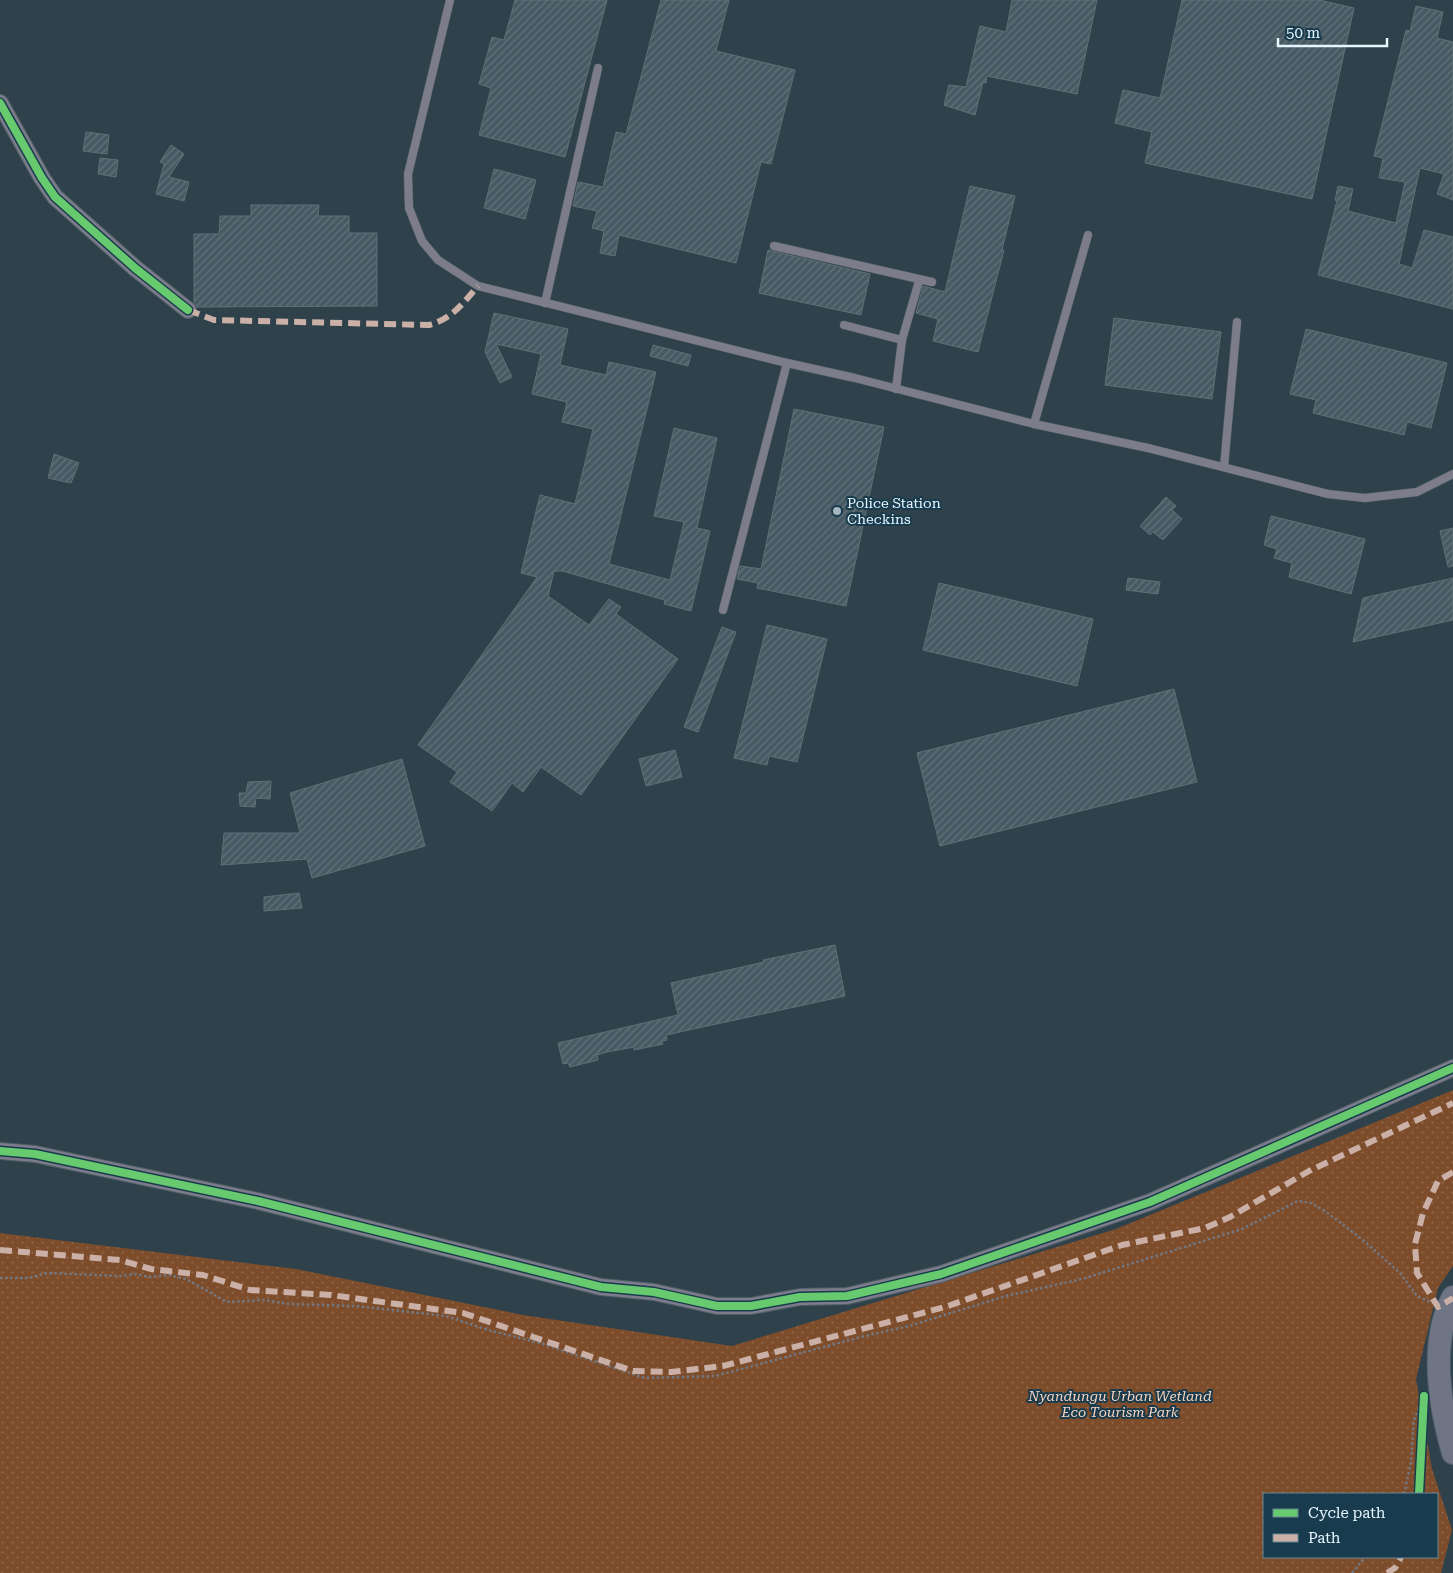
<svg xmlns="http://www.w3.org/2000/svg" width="1453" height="1573" font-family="'Roboto Serif',serif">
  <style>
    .park { fill: url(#park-dots); fill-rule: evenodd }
    .building { fill: url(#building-hatch); stroke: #5f6f77 }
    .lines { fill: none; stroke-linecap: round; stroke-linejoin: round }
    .lane-casing { stroke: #4f5e66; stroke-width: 9 }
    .street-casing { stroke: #4f5e66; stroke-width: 18 }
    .secondary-casing { stroke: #4f5e66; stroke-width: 24 }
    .path { stroke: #717883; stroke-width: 2.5; stroke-dasharray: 2.5 2.5; stroke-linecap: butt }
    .lane { stroke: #7c7c8b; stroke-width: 8 }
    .street { stroke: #7c7c8b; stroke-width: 16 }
    .secondary { stroke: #707585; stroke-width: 22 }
    .quiet { stroke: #cab0a6; stroke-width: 6; stroke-dasharray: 12 6; stroke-linecap: butt }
    .cycleway-casing { stroke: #183b4d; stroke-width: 11 }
    .cycleway { stroke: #67ca6e; stroke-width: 8 }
    .poi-dot { fill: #a6b7c0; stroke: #183b4d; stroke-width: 2 }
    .labels { text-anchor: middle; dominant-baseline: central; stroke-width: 4; stroke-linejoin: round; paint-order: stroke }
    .poi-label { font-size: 14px; fill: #e6f6ff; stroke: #183b4d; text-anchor: start }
    .park-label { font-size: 14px; font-style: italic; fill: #f8d4be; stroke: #183b4d }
  </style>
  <defs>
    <pattern id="park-dots" width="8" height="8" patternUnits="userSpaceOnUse" patternTransform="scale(1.25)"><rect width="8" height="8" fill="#7d4c2a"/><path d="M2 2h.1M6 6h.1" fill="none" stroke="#8f664a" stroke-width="1.8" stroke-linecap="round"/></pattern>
    <pattern id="building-hatch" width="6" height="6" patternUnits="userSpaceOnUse" patternTransform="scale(1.25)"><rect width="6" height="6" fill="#475a64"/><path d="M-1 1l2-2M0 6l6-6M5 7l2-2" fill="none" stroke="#62727b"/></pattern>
  </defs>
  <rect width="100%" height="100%" fill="#2f424c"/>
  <path class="park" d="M1453,1090V1266L1438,1288L1416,1379L1432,1469L1452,1530L1441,1573H0V1233L296,1269L523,1315L732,1346L1116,1229ZM1264,1494H1437V1557H1264Z"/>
  <g class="building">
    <polygon points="515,0 607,0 565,157 479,135 491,88 479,84 492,37 504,40"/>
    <polygon points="661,0 729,0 716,51 795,70 771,164 761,162 736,263 619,235 615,256 600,253 604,231 592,228 597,211 573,206 578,182 603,187 616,132 626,134"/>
    <polygon points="1012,0 1097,0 1077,94 987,76 986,83 983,82 975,115 944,105 949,85 966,87 980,26 1006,32"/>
    <polygon points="1182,0 1319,0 1354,8 1312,199 1145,163 1152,132 1115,123 1123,90 1160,98"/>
    <polygon points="1416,6 1443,12 1437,38 1453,42 1453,200 1437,194 1444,174 1420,168 1399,264 1412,268 1424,230 1453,237 1453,309 1318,275 1337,201 1335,200 1338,186 1353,189 1348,211 1396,223 1405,182 1379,178 1383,158 1374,156 1406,30 1410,31"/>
    <polygon points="86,132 109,135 107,154 83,151"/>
    <polygon points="171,145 184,154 169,177 189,182 184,201 156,194 164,164 160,162"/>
    <polygon points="100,158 118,160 116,177 98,174"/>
    <polygon points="494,169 536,180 525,219 484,208"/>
    <polygon points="970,186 1015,196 1002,250 1004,250 978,352 933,341 938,319 916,313 923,286 945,292"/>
    <polygon points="251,205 319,205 318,216 349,216 349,233 377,233 377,306 197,307 194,302 194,234 219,234 220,216 251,216"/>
    <polygon points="768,250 870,274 861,315 759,293"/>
    <polygon points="494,313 568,329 560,365 606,375 609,362 656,372 609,564 670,580 684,522 654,516 674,428 717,438 697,528 710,531 691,611 664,604 665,600 562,571 554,571 548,596 589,625 609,599 621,607 616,614 678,659 581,795 541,767 523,792 512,783 492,811 450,782 457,772 418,745 537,577 521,573 540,495 575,504 593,429 562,422 567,402 532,394 541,354 496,344 512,377 500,383 485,352"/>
    <polygon points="1114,318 1221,332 1212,399 1105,385"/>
    <polygon points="1306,329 1447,363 1431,428 1407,422 1404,435 1313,413 1316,400 1290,394"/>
    <polygon points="653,345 691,355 688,366 650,356"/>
    <polygon points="794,409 884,427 846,606 757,588 758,583 737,579 740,566 761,569"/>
    <polygon points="54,454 79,463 71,483 48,478"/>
    <polygon points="1166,497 1176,506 1172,510 1182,519 1163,540 1153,532 1150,535 1140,526"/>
    <polygon points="1271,516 1365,539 1351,594 1289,577 1292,563 1274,558 1277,549 1264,545"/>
    <polygon points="1453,528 1453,566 1448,567 1440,531"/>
    <polygon points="1128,578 1160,582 1158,594 1126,590"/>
    <polygon points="1453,578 1453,620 1353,642 1363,598"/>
    <polygon points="939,583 1093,619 1077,686 923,650"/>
    <polygon points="767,625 827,639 797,762 769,756 767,765 734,758"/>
    <polygon points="722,627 736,632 698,732 684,727"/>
    <polygon points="1174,689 1197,782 940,846 917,753"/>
    <polygon points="675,750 682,777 646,786 639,759"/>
    <polygon points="402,759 425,846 312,878 307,859 221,865 224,833 300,833 290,793"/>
    <polygon points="271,781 270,799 256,798 255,807 240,806 239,793 246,793 248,782"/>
    <polygon points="299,893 302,908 264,911 264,897"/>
    <polygon points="835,945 845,996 666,1035 667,1040 662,1041 663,1044 634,1050 634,1047 607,1052 597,1055 598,1060 570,1067 568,1063 563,1064 558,1043 678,1015 671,983 764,962 763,960"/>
  </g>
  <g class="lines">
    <defs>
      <g id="lane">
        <polyline points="450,0 408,174 409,208 422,241 438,260 478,286 787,363 855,378 1034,424 1148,448 1328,494 1365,498 1417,492 1453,474"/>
        <polyline points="774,246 932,282"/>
        <polyline points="545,303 598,68"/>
        <polyline points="844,325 902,340"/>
        <polyline points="896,389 902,340 919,281"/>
        <polyline points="1034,424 1088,235"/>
        <polyline points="1224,467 1237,322"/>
        <polyline points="723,610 787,363"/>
      </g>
      <g id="street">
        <polyline points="0,103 42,178 55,197 135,268 188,310"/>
        <polyline points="0,1151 35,1154 258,1201 601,1287 654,1292 717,1306 751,1306 800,1297 847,1296 941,1274 1150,1202 1453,1068"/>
      </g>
      <path id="secondary" d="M1453,1297C1429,1342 1440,1407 1453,1453"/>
    </defs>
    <use href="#lane" class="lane-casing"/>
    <use href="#street" class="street-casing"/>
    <use href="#secondary" class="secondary-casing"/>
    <g class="path">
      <polyline points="0,1278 29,1278 47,1273 120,1276 136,1274 150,1277 169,1275 186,1279 227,1302 264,1300 288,1304 356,1306 446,1316 488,1330 540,1343 645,1378 715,1376 865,1336 909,1326 1006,1296 1082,1279 1242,1229 1298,1201 1311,1203 1325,1211 1363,1240 1400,1273 1417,1296 1430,1302"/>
      <polyline points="1404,1494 1411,1462 1414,1420 1423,1398"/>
      <polyline points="1352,1573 1365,1557"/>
    </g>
    <use href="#lane" class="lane"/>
    <use href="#street" class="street"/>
    <use href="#secondary" class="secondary"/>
    <g class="quiet">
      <path d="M188,310L214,320L429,325C452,319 463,303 478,286"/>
      <polyline points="1453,1172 1438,1181 1423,1213 1415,1244 1417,1273 1438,1307 1453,1298"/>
      <polyline points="0,1250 120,1260 151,1269 203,1275 250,1290 331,1295 463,1313 633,1371 671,1372 723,1366 945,1307 1122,1245 1205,1228 1230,1217 1309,1171 1453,1103"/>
      <polyline points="1387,1573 1395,1568 1401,1557"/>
    </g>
    <defs>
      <g id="cycleway">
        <polyline points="0,103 42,178 55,197 135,268 188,310"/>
        <polyline points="0,1151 35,1154 258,1201 601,1287 654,1292 717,1306 751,1306 800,1297 847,1296 941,1274 1150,1202 1453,1068"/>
        <polyline points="1419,1494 1424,1396"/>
      </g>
    </defs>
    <use href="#cycleway" class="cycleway-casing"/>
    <use href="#cycleway" class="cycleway"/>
  </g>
  <circle class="poi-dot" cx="837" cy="511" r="5"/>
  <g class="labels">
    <g class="poi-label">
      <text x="847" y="503">Police Station<tspan x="847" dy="16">Checkins</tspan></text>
    </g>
    <g class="park-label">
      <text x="1120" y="1396">Nyandungu Urban Wetland<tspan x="1120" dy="16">Eco Tourism Park</tspan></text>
    </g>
  </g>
  <rect x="1263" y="1493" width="175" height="65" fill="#183b4d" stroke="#6a8694"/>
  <rect x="1273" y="1509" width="25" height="8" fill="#67ca6e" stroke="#6a8694"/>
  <text x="1308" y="1518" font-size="15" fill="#e6f6ff">Cycle path</text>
  <rect x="1273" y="1534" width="25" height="8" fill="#cab0a6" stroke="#6a8694"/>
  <text x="1308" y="1543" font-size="15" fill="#e6f6ff">Path</text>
  <path d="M1278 38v8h109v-8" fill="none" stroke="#e6f6ff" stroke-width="2.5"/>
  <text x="1286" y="38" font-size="15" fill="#e6f6ff" stroke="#183b4d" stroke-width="4" paint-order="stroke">50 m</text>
</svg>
